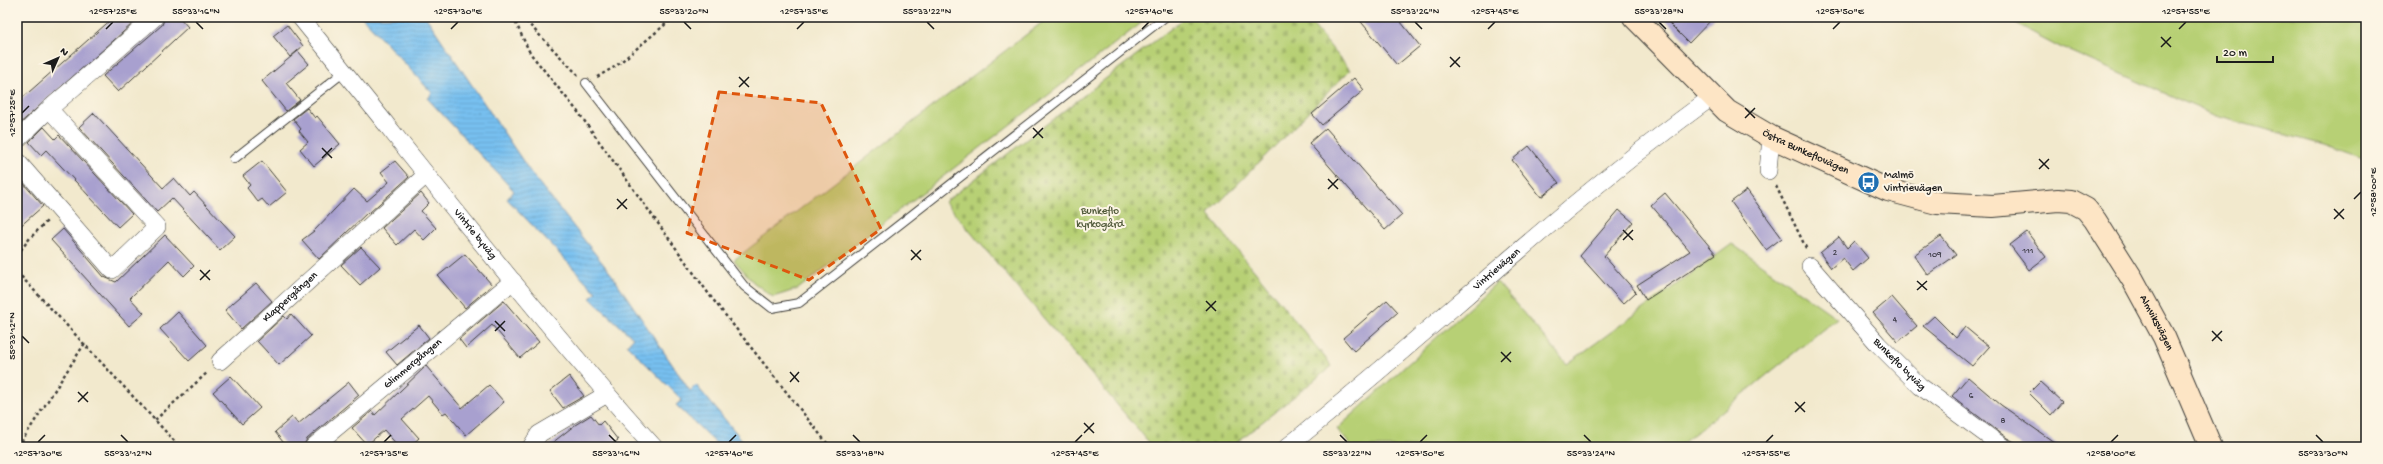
<svg xmlns="http://www.w3.org/2000/svg" width="2383" height="464" font-family="'Gochi Hand',sans-serif">
  <style>
    .grass { fill: #b7d075; stroke: #6a7648 }
    .cemetery { fill: url(#cemetery-stones); stroke: #6a7648 }
    .water { fill: url(#water-rules); stroke: #4a6e86 }
    .building { fill: #a8a0cf }
    .lines { fill: none; stroke-linecap: round; stroke-linejoin: round }
    .lane-casing { stroke: #3c3b37; stroke-width: 10 }
    .street-casing { stroke: #3c3b37; stroke-width: 18 }
    .secondary-casing { stroke: #3c3b37; stroke-width: 24 }
    .path { stroke: #3c3b37; stroke-width: 2.5; stroke-dasharray: 3 3; stroke-linecap: butt }
    .lane { stroke: #fff; stroke-width: 8 }
    .street { stroke: #fff; stroke-width: 17 }
    .secondary { stroke: #fde5c5; stroke-width: 22 }
    .marked { fill: #de560d; fill-opacity: 0.2; stroke: #de560d; stroke-width: 3; stroke-dasharray: 8 5; stroke-linejoin: round }
    .ticks { fill: none; stroke: #1c1c1c; stroke-width: 1.5 }
    .labels { text-anchor: middle; dominant-baseline: central; stroke-width: 4; stroke-linejoin: round; paint-order: stroke }
    .number-label { font-size: 9px; fill: #3f3d49 }
    .street-label { font-size: 11px; fill: #1c1c1c; stroke: #fcf5e5 }
    .poi-label { font-size: 11px; fill: #1c1c1c; stroke: #fcf5e5; text-anchor: start }
    .park-label { font-size: 11px; fill: #525b3b; stroke: #fcf5e5 }
    .neatline { fill: none; stroke: #1c1c1c; stroke-width: 1.5 }
    .ticks-label { font-size: 10px; text-anchor: middle; fill: #1c1c1c }
  </style>
  <defs>
    <pattern id="cemetery-stones" width="16" height="16" patternUnits="userSpaceOnUse"><rect width="16" height="16" fill="#b7d075"/><path d="M2 7V4a2 2 0 0 1 4 0v3zM10 15v-3a2 2 0 0 1 4 0v3z" fill="#9db265"/></pattern>
    <pattern id="water-rules" width="6" height="5" patternUnits="userSpaceOnUse"><rect width="6" height="5" fill="#77c0f0"/><path d="M0 2.5h6" fill="none" stroke="#66a4cd"/></pattern>
  </defs>
  <rect width="100%" height="100%" fill="#fcf5e5"/>
  <filter id="ink" filterUnits="userSpaceOnUse"><feTurbulence type="fractalNoise" baseFrequency=".025" numOctaves="2"/><feDisplacementMap in="SourceGraphic" scale="8" xChannelSelector="R" yChannelSelector="G"/><feConvolveMatrix kernelMatrix="1 2 1 2 8 2 1 2 1" color-interpolation-filters="sRGB"/></filter>
  <filter id="wash" filterUnits="userSpaceOnUse"><feTurbulence type="fractalNoise" baseFrequency=".012" numOctaves="4" result="noise"/><feDisplacementMap in="SourceGraphic" scale="16" xChannelSelector="R" yChannelSelector="G"/><feGaussianBlur stdDeviation="0.9" result="paint"/><feColorMatrix in="noise" values="0 0 0 0 0 0 0 0 0 0 0 0 0 0 0 0 0 1.4 0 .05"/><feComposite in="paint" operator="in"/></filter>
  <g filter="url(#wash)">
    <rect width="100%" height="100%" fill="#f2e9cd"/>
    <g class="grass">
      <polygon points="1049,17 1149,17 798,289 773,297 753,282 734,260"/>
      <polygon points="2003,17 2366,17 2366,160 2324,145 2216,116 2060,47"/>
      <polygon points="1732,244 1837,318 1678,447 1352,447 1337,429 1497,282 1567,364"/>
    </g>
    <polygon class="cemetery" points="1186,17 1306,17 1350,70 1208,214 1332,366 1231,447 1153,447 945,202"/>
    <polygon class="water" points="362,17 426,17 531,173 612,275 690,391 696,385 748,447 720,447 676,405 682,400 627,345 633,338 590,298 596,292 507,199 514,191 428,99 432,93"/>
    <g id="blocks">
      <g class="building">
        <polygon points="114,17 140,17 17,126 17,97 20,100"/>
        <polygon points="165,17 179,17 188,27 118,92 103,76 162,25"/>
        <polygon points="1357,17 1397,17 1420,46 1397,65"/>
        <polygon points="1663,17 1714,17 1689,43"/>
        <polygon points="287,25 303,46 290,57 273,36"/>
        <polygon points="298,51 309,64 286,83 300,100 286,111 262,81"/>
        <polygon points="1354,78 1364,90 1322,125 1312,114"/>
        <polygon points="307,108 315,118 317,116 340,144 314,166 300,149 308,142 299,131 301,129 293,119"/>
        <polygon points="94,113 163,188 174,178 190,196 194,192 235,236 220,250 172,198 157,212 79,127"/>
        <polygon points="44,127 55,139 59,135 132,214 118,227 46,150 41,155 29,142"/>
        <polygon points="1326,128 1402,215 1385,230 1309,143"/>
        <polygon points="1529,146 1559,183 1541,197 1512,160"/>
        <polygon points="262,161 287,192 269,207 262,199 258,202 247,188 250,185 243,176"/>
        <polygon points="395,161 409,177 369,213 368,212 319,259 302,240 314,231 354,189 367,201 389,182 381,172"/>
        <polygon points="17,176 43,206 17,229"/>
        <polygon points="1747,190 1782,238 1766,250 1731,202"/>
        <polygon points="421,193 429,203 421,211 436,228 424,240 414,229 397,245 382,228"/>
        <polygon points="1665,193 1716,254 1646,300 1637,285 1690,251 1651,205"/>
        <polygon points="1619,210 1633,222 1604,256 1636,292 1623,304 1580,256"/>
        <polygon points="63,229 104,277 116,282 165,235 194,266 184,276 169,260 130,298 144,313 129,326 51,240"/>
        <polygon points="2027,232 2046,257 2029,270 2010,245"/>
        <polygon points="1941,236 1956,255 1928,275 1914,255"/>
        <polygon points="1839,237 1847,248 1854,241 1868,258 1853,271 1843,258 1831,268 1820,253"/>
        <polygon points="361,247 380,267 360,285 341,265"/>
        <polygon points="465,254 492,285 465,308 438,276"/>
        <polygon points="256,283 272,301 241,329 225,310"/>
        <polygon points="1892,297 1917,326 1898,342 1873,313"/>
        <polygon points="1387,300 1398,312 1354,351 1343,338"/>
        <polygon points="504,301 539,342 520,358 492,325 466,348 459,339"/>
        <polygon points="178,312 207,345 189,361 160,329"/>
        <polygon points="291,314 311,336 279,365 257,341 284,316 287,319"/>
        <polygon points="1934,316 1956,338 1965,327 1989,347 1972,366 1923,326"/>
        <polygon points="419,325 429,338 397,365 386,352"/>
        <polygon points="426,366 462,408 489,385 504,402 466,435 446,412 443,414 428,396 402,419 419,438 409,447 399,447 384,430 367,445 352,428 372,411 375,415"/>
        <polygon points="231,376 260,408 242,424 213,392"/>
        <polygon points="569,376 584,396 563,408 550,391"/>
        <polygon points="1968,377 2001,405 2061,447 2024,447 2007,438 1966,407 1952,396"/>
        <polygon points="349,382 359,395 307,439 303,447 287,447 275,432 292,417 298,424"/>
        <polygon points="2040,382 2062,402 2051,415 2029,393"/>
        <polygon points="591,415 599,425 603,421 618,440 609,447 547,447 575,425"/>
      </g>
    </g>
  </g>
  <g filter="url(#ink)">
    <use href="#blocks" fill-opacity="0" stroke="#3c3b37" stroke-width="1"/>
    <g class="lines">
      <defs>
        <g id="lane">
          <polyline points="586,83 744,286 772,308 799,303 1165,17"/>
          <polyline points="234,159 344,72"/>
        </g>
        <g id="street">
          <path id="s1" d="M300,17C417,161 530,309 654,447"/>
          <polyline points="17,140 49,109 155,17"/>
          <polyline points="17,161 112,270 157,227 49,109"/>
          <polyline points="1768,171 1771,137"/>
          <path id="s2" d="M1810,266L1878,344L1920,386L2003,447"/>
          <path id="s3" d="M220,361L426,175"/>
          <path id="s4" d="M313,447L513,281"/>
          <polyline points="531,447 539,434 607,394"/>
          <path id="s5" d="M1287,447C1430,333 1563,204 1712,97"/>
        </g>
        <g id="secondary">
          <path id="s6" d="M1634,17L1727,111L1771,137L1888,190L1937,203L1993,206L2058,200L2071,201L2086,209L2095,220L2133,280L2164,337L2211,447"/>
        </g>
      </defs>
      <use href="#lane" class="lane-casing"/>
      <use href="#street" class="street-casing"/>
      <use href="#secondary" class="secondary-casing"/>
      <g class="path">
        <polyline points="513,17 530,53 578,112 711,297 830,447"/>
        <polyline points="522,17 578,75"/>
        <polyline points="597,77 616,66 674,17"/>
        <polyline points="1776,186 1807,250"/>
        <polyline points="17,255 30,238 47,221"/>
        <polyline points="17,272 180,447"/>
        <polyline points="155,420 208,372"/>
        <polyline points="18,447 85,343"/>
      </g>
      <use href="#lane" class="lane"/>
      <use href="#street" class="street"/>
      <use href="#secondary" class="secondary"/>
    </g>
  </g>
  <path class="marked" d="M719,92L821,103L881,229L809,280L687,233Z"/>
  <path class="ticks" d="M196,22L203,29M684,22L691,29M927,22L934,29M1415,22L1422,29M1659,22L1666,29M106,29L113,22M451,29L458,22M797,29L804,22M1142,29L1149,22M1488,29L1495,22M1833,29L1840,22M2179,29L2186,22M2161,37L2171,47M2161,47L2171,37M1450,57L1460,67M1450,67L1460,57M739,77L749,87M739,87L749,77M1745,108L1755,118M22,113L29,106M1745,118L1755,108M1033,128L1043,138M1033,138L1043,128M322,148L332,158M322,158L332,148M2039,159L2049,169M2039,169L2049,159M1328,179L1338,189M1328,189L1338,179M617,199L627,209M2354,199L2361,192M617,209L627,199M2334,209L2344,219M2334,219L2344,209M1623,230L1633,240M1623,240L1633,230M911,250L921,260M911,260L921,250M200,270L210,280M200,280L210,270M1917,281L1927,290M1917,290L1927,281M1206,301L1216,311M1206,311L1216,301M495,321L505,331M495,331L505,321M2212,331L2222,341M22,336L29,343M2212,341L2222,331M1501,352L1511,362M1501,362L1511,352M790,372L799,382M790,382L799,372M78,392L88,402M78,402L88,392M1795,402L1805,412M1795,412L1805,402M1084,423L1094,433M1084,433L1094,423M121,435L128,442M609,435L616,442M853,435L860,442M1340,435L1347,442M1584,435L1591,442M2316,435L2323,442M38,442L45,435M384,442L391,435M729,442L736,435M1075,442L1082,435M1420,442L1427,435M1766,442L1773,435M2111,442L2118,435"/>
  <defs>
    <symbol id="bus-disc" viewBox="-11 -11 22 22"><circle r="9.5" fill="#1f6fb2" stroke="#fcf5e5"/><path d="M-5-6H5V4H4V6H2V4H-2V6H-4V4H-5ZM-3.5-4V0h7V-4ZM-3.5 1.2v1.5H-2V1.2ZM2 1.2v1.5H3.5V1.2Z" fill="#fff"/></symbol>
  </defs>
  <g fill-rule="evenodd">
    <use href="#bus-disc" x="1856" y="170" width="25" height="25"/>
  </g>
  <g class="labels">
    <g class="number-label">
      <text x="2028" y="251">111</text>
      <text x="1835" y="253">2</text>
      <text x="1935" y="255">109</text>
      <text x="1895" y="320">4</text>
      <text x="1971" y="396">6</text>
      <text x="2003" y="421">8</text>
    </g>
    <g class="street-label">
      <text stroke="none"><textPath href="#s6" startOffset="221">Östra Bunkeflovägen</textPath></text>
      <text stroke="none"><textPath href="#s1" startOffset="279">Vintrie byväg</textPath></text>
      <text stroke="none"><textPath href="#s5" startOffset="275">Vintrievägen</textPath></text>
      <text stroke="none"><textPath href="#s3" startOffset="95">Klappergången</textPath></text>
      <text stroke="none"><textPath href="#s6" startOffset="648">Almviksvägen</textPath></text>
      <text stroke="none"><textPath href="#s2" startOffset="133">Bunkeflo byväg</textPath></text>
      <text stroke="none"><textPath href="#s4" startOffset="130">Glimmergången</textPath></text>
    </g>
    <g class="poi-label">
      <text x="1884" y="176">Malmö<tspan x="1884" dy="13">Vintrievägen</tspan></text>
    </g>
    <g class="park-label">
      <text x="1100" y="212">Bunkeflo<tspan x="1100" dy="13">kyrkogård</tspan></text>
    </g>
  </g>
  <rect width="2383" height="464" fill="none" stroke="#fcf5e5" stroke-width="44"/>
  <g transform="translate(58 58) rotate(45)" stroke="#fcf5e5" stroke-width="3" paint-order="stroke">
  <path d="M0-3L7 15L0 10L-7 15Z" fill="#1c1c1c"/>
  <text y="-6" font-size="11" font-weight="bold" text-anchor="middle" fill="#1c1c1c">N</text>
  </g>
  <path d="M2217 56v6h56v-6" fill="none" stroke="#1c1c1c" stroke-width="2"/>
  <text x="2223" y="56" font-size="12" fill="#1c1c1c" stroke="#fcf5e5" stroke-width="3" paint-order="stroke">20 m</text>
  <rect x="22" y="22" width="2339" height="420" class="neatline"/>
  <g class="ticks-label">
    <text x="113" y="14">12°57'25"E</text>
    <text x="196" y="14">55°33'16"N</text>
    <text x="458" y="14">12°57'30"E</text>
    <text x="684" y="14">55°33'20"N</text>
    <text x="804" y="14">12°57'35"E</text>
    <text x="927" y="14">55°33'22"N</text>
    <text x="1149" y="14">12°57'40"E</text>
    <text x="1415" y="14">55°33'26"N</text>
    <text x="1495" y="14">12°57'45"E</text>
    <text x="1659" y="14">55°33'28"N</text>
    <text x="1840" y="14">12°57'50"E</text>
    <text x="2186" y="14">12°57'55"E</text>
    <text transform="translate(11 113) rotate(-90)" y="4">12°57'25"E</text>
    <text transform="translate(2372 192) rotate(-90)" y="4">12°58'00"E</text>
    <text transform="translate(11 336) rotate(-90)" y="4">55°33'12"N</text>
    <text x="38" y="456">12°57'30"E</text>
    <text x="128" y="456">55°33'12"N</text>
    <text x="384" y="456">12°57'35"E</text>
    <text x="616" y="456">55°33'16"N</text>
    <text x="729" y="456">12°57'40"E</text>
    <text x="860" y="456">55°33'18"N</text>
    <text x="1075" y="456">12°57'45"E</text>
    <text x="1347" y="456">55°33'22"N</text>
    <text x="1420" y="456">12°57'50"E</text>
    <text x="1591" y="456">55°33'24"N</text>
    <text x="1766" y="456">12°57'55"E</text>
    <text x="2111" y="456">12°58'00"E</text>
    <text x="2323" y="456">55°33'30"N</text>
  </g>
</svg>
